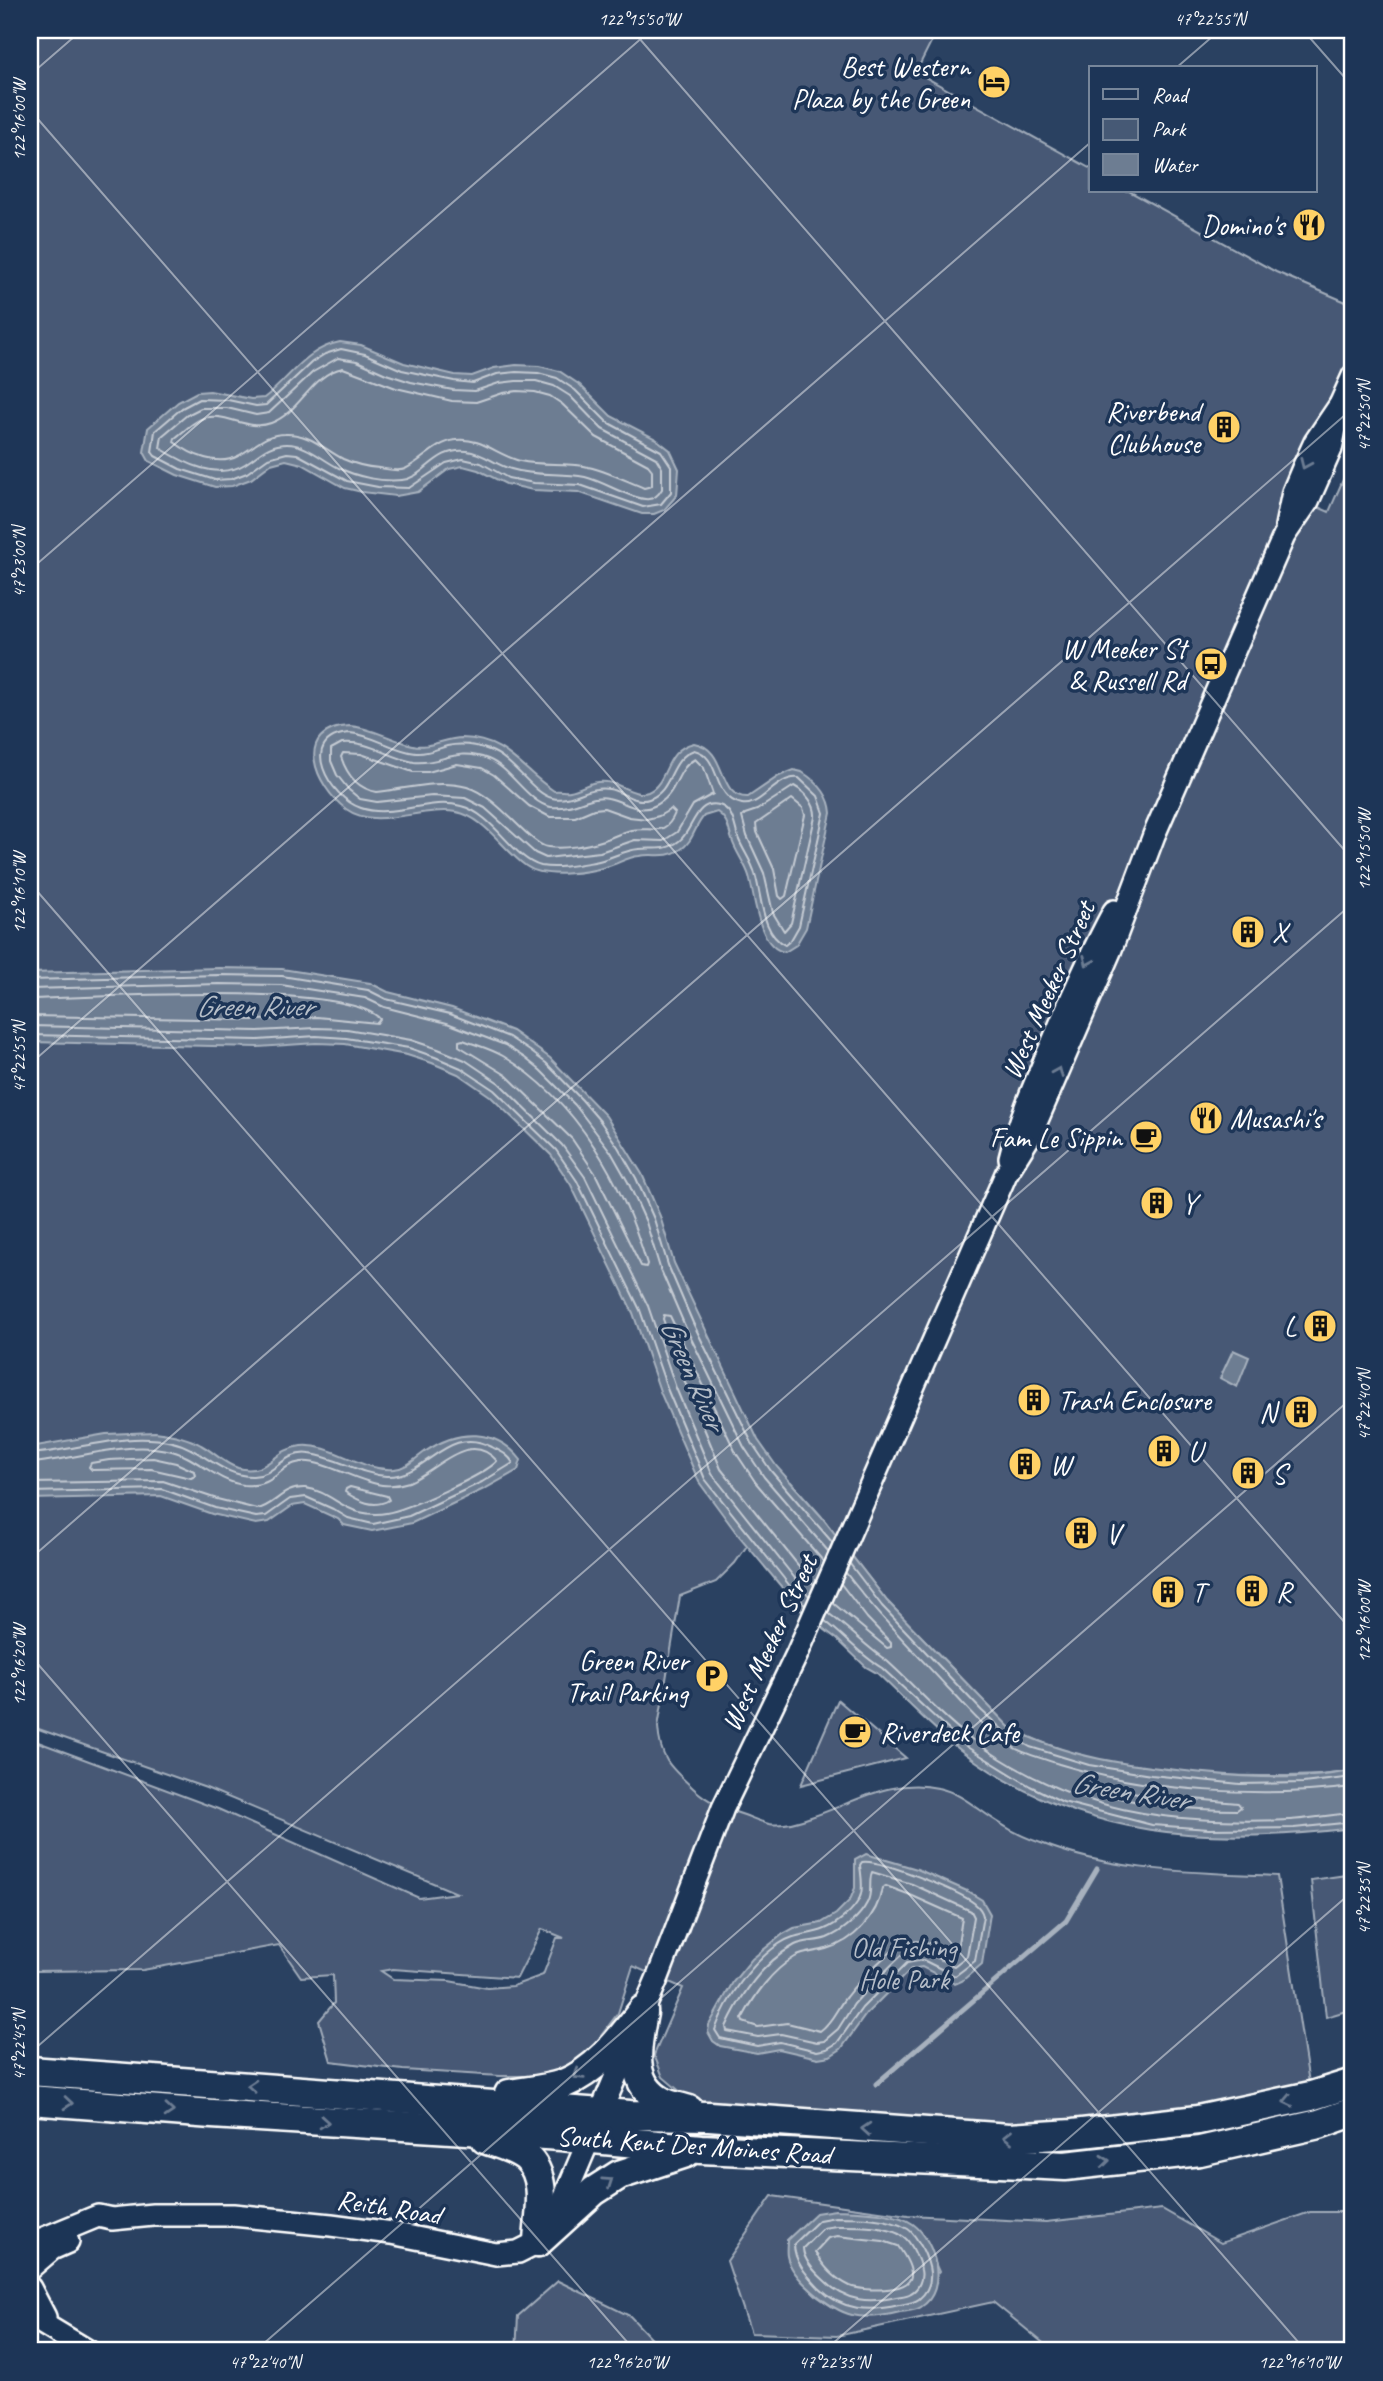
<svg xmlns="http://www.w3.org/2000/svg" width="1383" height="2381" font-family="Caveat,sans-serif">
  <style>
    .green { fill: #465975; stroke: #a2acba; stroke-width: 2; fill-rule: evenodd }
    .water { fill: #6d7d92; stroke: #a7b1be; stroke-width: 2 }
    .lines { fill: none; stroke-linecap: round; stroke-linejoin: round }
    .shore { stroke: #c5cbd3; stroke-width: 2 }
    .stream { stroke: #a7b1be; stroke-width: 5 }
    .secondary-casing { stroke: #fff; stroke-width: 26 }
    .highway-casing { stroke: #fff; stroke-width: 33 }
    .secondary { stroke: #1d3557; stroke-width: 21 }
    .highway { stroke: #1d3557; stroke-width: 28 }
    .oneway { stroke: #6c7c92 }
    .ticks { fill: none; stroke: #fff; stroke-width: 2; stroke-opacity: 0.45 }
    .labels { text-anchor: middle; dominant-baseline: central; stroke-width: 7; stroke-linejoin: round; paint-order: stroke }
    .poi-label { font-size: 28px; fill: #fff; stroke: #1d3557; text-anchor: start }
    .street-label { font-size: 28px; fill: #fff; stroke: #1d3557 }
    .park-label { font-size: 28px; fill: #b5bdc8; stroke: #1d3557 }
    .water-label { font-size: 30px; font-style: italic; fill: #b6bec8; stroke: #1d3557 }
    .neatline { fill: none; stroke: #fff; stroke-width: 2.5 }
    .ticks-label { font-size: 18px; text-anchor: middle; fill: #fff }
  </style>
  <rect width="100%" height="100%" fill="#2a4161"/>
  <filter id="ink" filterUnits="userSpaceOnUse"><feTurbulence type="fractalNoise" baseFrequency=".0143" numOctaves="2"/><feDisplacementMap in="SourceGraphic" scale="14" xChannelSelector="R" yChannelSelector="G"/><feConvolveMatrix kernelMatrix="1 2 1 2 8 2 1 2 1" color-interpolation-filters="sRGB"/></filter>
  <g filter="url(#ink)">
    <g class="green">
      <path d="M30,30H937L916,72L1091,169V191H1129L1276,272L1353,305V406L1311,504L1329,512L1353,457V1770C1328,1776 1300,1776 1274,1776C1189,1777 1084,1768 1009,1727L887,1601L821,1516L791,1482L735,1563L716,1582L680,1596L658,1727C660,1759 670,1767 693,1788C708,1802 725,1809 744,1815C752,1818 761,1822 769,1824C783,1826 798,1822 811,1817C854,1803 892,1777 938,1788C962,1793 978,1810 998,1822C1011,1831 1026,1838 1041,1843C1116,1873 1197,1872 1277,1876L1311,2096L1073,2134L709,2116L663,2077L654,2055L683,1988L633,1966L618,2013L586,2056L566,2069L541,2076H500L403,2070L331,2061L319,2021L334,2003L333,1975L301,1977L279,1945L143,1970L30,1971V1739L218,1809L419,1898L457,1893L206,1788L30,1726ZM542,1929L564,1938H557L543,1975L513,1986L487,1988L449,1981L393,1979L381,1971L393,1969L517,1978Z"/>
      <polygon points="838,1700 906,1758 801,1785"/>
      <polygon points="1353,1874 1353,2009 1326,2017 1311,1880"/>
      <path d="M772,2196L908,2215L1046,2222L1162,2209L1221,2243L1310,2212H1353V2351H1053L993,2302L837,2336L751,2333L727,2261ZM921,2231L939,2272L834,2308L818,2297L801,2280Z"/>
      <polygon points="558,2281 630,2316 663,2351 516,2351 518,2316"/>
    </g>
    <g class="water">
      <path d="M340,342L361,345L404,363L455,375L472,376L494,368L516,365L539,366L559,371L580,385L611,416L656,439L670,450L679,469L677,495L664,510L654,514H642L578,492L533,490L506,484L478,470L463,466L449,469L418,492L396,496L362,492L345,488L302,464L286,460L271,464L251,479L232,486L215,487L177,475L149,461L144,452L148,428L178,402L197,392L210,391L251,399L264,398C290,378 305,349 340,342Z"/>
      <path d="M350,726C373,728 391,740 413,745C429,749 445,738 462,738C507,739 520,769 554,791C560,790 565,792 570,791C583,789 589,780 607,782C619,783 635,797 648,792C669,783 663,750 694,743C729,749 716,798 748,797L779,776L794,770L802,772C816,781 830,795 831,813L806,928L796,945L785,952C758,948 755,897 749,876C745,863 736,853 732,840C728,829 729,820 717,812L704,816C694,827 694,841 680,850C665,859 655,853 639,856C628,857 619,863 609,866C588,873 544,879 526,866C503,850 485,817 456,812C421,806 377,831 346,809C315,786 292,729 350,726Z"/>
      <path d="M219,968L282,969L370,983L388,992L452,1008L512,1031L550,1058L606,1116L642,1174L660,1216L674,1263L758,1440L777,1467L821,1516L887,1601L1009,1727C1069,1760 1138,1766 1205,1773C1252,1778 1306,1781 1353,1770V1828C1211,1845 1082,1841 963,1752C932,1729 905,1699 877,1673L866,1667L837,1639L804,1614L735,1531L699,1482L661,1394L633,1313L571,1185L551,1155L490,1096L458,1074L432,1063L407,1055L345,1044L316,1043L258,1047L30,1042V973Z"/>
      <polygon points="1233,1350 1249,1357 1237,1387 1220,1378"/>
      <path d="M155,1432C171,1434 187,1437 201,1445C214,1452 224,1464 238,1468C269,1476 273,1449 301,1446C333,1443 361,1472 394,1469C407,1468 416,1458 426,1451C458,1429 496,1428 521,1460L518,1470L486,1488L412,1523L372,1531L344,1525L338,1519L305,1504L292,1506L269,1522L256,1524L212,1514L161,1496L30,1499V1447L106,1434Z"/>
      <polygon points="866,1854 917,1869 967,1891 982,1900 990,1914 982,1964 962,1981 955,1984 922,1967 911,1969 867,2013 841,2049 830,2056 818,2058 779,2049 757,2053 720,2046 713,2041 708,2032 709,2025 733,1982 752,1959 783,1934 794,1928 821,1923 836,1914 850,1900 855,1888 855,1860"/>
      <path d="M835,2210C856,2211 895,2211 913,2224C935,2240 949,2290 921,2307C916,2311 906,2311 900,2312C885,2316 868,2319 852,2315C831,2310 791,2278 787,2256C786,2251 787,2245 787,2240L816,2213Z"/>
    </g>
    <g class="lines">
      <g class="shore">
        <polygon points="341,349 365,354 402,370 454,381 473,383 497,374 516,372 538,373 557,378 575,390 607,422 661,451 671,466 671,492 661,504 643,507 580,485 534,483 508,478 481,463 463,459 446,463 409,488 378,487 347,481 297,454 287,453 268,458 247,473 231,479 215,480 180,469 155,456 152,452 155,431 182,408 199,399 228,400 256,406 266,405 312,362 325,354"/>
        <path d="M338,358L357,361L386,374L411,382L453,390L475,391L499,383L516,381H536L554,386L570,396L602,429L656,458L662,468V489C658,496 653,500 645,499C626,497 605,482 585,477C561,472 537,477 511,469C495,465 484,453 467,451C435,447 425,478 402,480C381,482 357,477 339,468C322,460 307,444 287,444C268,444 259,455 245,464C218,481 184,463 160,448L162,436L187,415L201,408H227L256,415L269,413L313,372Z"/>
        <path d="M343,368L396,388L452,401L476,402L503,393L517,391L535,392L550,396L562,404L596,437L648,465L652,470V486L644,488C624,480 605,470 584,466C563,462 542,466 520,461C497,455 481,437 456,440C434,443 424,460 405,469C398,472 387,469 379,468C367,467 354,464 343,459C324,449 309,433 285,434C264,434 255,447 238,456C218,467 191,455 174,442L175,438C183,432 192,423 201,419C224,410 247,432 271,423C300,413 311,374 343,368Z"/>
        <path d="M350,733C374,735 393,751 416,753C427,754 437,749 447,746C461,743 476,745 489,750C513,758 532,793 552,798C572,803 588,785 609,789C622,791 635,804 649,799C674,790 668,760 694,750C722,756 711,798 742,804C761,808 776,775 799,778L818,796L824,813L799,926L791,940L785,945C761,934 762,895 755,874C752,862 744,852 739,840C734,828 735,810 719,805C695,799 693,831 679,841C665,852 655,847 639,849C623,850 609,860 594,862C577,865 557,869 541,866C513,859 494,814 461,806C429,797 393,819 361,808C330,798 295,737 350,733Z"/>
        <path d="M342,743C369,740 389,758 414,762C441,765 455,746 488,759C511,768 528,803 551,807C574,810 590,794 608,798C624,801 637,814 654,806C679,795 674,770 695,759L704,768L713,794L693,805L677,832L663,841L635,840L600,852L546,858L535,853L485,808L465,798L432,796L377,802L360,799L349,790L337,775L331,761V749Z"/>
        <path d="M343,753L361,754L413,772H428L457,764L482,768L494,775L529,806L550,817H575L594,809L604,808L629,817L647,819L659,816L671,809L675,813C665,838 652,826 631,830C620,833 611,838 601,841C586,846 563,849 548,847C530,845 498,796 467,787C438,779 406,789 377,792C358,789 347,775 341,757Z"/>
        <path d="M794,786C805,792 816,804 815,817L791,923L784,931L773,913L764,873L747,836L742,817L745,814L757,810Z"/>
        <polygon points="792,799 803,808 805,815 786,896 782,899 779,896 774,869 757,832 756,824"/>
        <polyline points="30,980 219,975 282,976 368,990 386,999 450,1014 509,1037 530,1051 546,1063 582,1100 600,1121 618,1147 636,1178 654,1219 668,1265 693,1323 752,1443 771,1471 832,1542"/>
        <polyline points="30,989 219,984 281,985 365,998 384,1007 447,1023 505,1045 525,1058 540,1070 575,1105 611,1152 628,1182 646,1222 660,1268 685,1326 744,1447 764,1477 828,1551"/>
        <path d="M30,999C90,998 345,980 380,1019L377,1023L317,1017L258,1020L30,1016"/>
        <polyline points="30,1026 258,1031 316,1028 347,1029 411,1040 438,1049 465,1060 499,1083 562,1145 585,1177 648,1306 676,1388 712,1474 809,1596"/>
        <polyline points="30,1035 258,1040 316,1036 346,1038 409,1048 435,1057 461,1068 494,1090 556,1150 577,1181 640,1310 668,1391 705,1479 805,1605"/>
        <path d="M463,1040C476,1045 491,1049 503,1056C578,1101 623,1183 647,1264L646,1267L641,1266L595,1173L572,1139L506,1075L459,1046V1041Z"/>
        <path d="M30,1454C77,1451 124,1431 172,1442C201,1448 222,1477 253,1476C276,1476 283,1450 310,1454C336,1457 359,1474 386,1476C426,1479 446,1423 492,1447C501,1452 508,1454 513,1463L482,1482L409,1516L373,1524L348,1518L333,1509L306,1497L290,1499L266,1516L256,1517L215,1508L162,1489L30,1492"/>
        <polygon points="153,1458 176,1463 194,1471 195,1476 191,1478 151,1469 92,1470 89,1467 91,1463 109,1460"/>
        <path d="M30,1463C76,1460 120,1441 167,1450C196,1455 214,1481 244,1485C277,1488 277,1465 301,1462C322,1459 358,1482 382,1485C391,1486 400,1485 409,1482C435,1472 469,1428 497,1461C485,1475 406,1510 386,1513C376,1515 368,1514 359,1512C340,1507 326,1490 305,1488C282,1487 275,1506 257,1509L217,1499L163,1481L30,1483"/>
        <path d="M350,1487L387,1496L389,1500C374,1509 359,1501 345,1492L346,1489Z"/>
        <polyline points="850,1564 882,1606 982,1711 1005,1732 1030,1747 1089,1765 1151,1775 1240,1784 1303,1783 1353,1777"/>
        <path d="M846,1573C877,1614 913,1650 948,1688C965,1705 981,1726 1001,1740C1019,1753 1039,1757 1059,1764C1148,1792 1261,1798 1353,1787"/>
        <polyline points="814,1585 721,1469 686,1385 663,1319 664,1315 670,1316 736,1453 756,1483 824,1562"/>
        <polyline points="833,1603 887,1648 891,1647 891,1643 867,1618 841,1584"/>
        <path d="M828,1613C849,1628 866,1647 887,1661C916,1687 942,1718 973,1740C1075,1814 1167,1824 1290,1820C1311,1819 1332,1814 1353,1813"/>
        <path d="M825,1621C845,1636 860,1655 882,1668L967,1747L1030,1786L1063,1802L1152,1825L1209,1829L1294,1828L1353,1822"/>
        <path d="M1110,1788L1149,1795L1238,1803L1241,1807L1237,1810C1194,1810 1151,1807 1108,1795L1106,1791Z"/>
        <path d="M862,1862C881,1859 958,1891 974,1903C979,1907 982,1910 983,1916L975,1961L955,1976L923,1960L907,1963L862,2008L837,2043L827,2049L817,2051L780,2042L757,2046L720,2038L715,2030C727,1998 750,1964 779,1944C795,1933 808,1936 825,1929C837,1924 855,1910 860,1897C864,1888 861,1875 860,1865Z"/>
        <path d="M872,1872L912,1884L971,1911L974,1917L967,1956L954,1966L925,1952L914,1951L902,1955L872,1984L854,2004L838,2029L824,2041L817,2042L781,2034L758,2037L727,2031L726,2027C741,1995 763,1962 795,1945C805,1940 816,1942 827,1938C842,1932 860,1917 867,1903C873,1893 868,1882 872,1872Z"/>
        <path d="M886,1886L908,1894L962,1918L957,1950L952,1953C918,1933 903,1939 876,1965C865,1975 855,1985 846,1997C837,2008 832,2023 820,2031L787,2023L758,2027L743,2022L742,2019C755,1995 771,1971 795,1957C804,1952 815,1952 826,1949C853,1942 878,1916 882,1888Z"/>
        <path d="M835,2217C857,2217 889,2217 908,2229C914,2233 917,2240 921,2246C930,2264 937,2284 919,2299C914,2303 905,2304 899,2305C870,2312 842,2311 819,2288C807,2275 794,2262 794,2244L819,2220Z"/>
        <path d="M836,2226C856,2226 887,2225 904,2237C912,2243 919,2261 921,2270C923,2278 919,2289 911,2293C907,2296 900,2296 896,2297C870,2303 846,2302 826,2282C817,2274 803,2261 803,2248L823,2228Z"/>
        <path d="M837,2236L883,2241L898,2246C903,2253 912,2267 911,2276C909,2293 862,2291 850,2286C835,2279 823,2266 815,2252L828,2238Z"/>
      </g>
      <polyline class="stream" points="876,2084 1066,1921 1097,1869"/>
      <defs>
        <g id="secondary">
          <polyline points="1286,526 1293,492 1303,468 1315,442 1340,405 1353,376"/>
          <path d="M1010,1158C1020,1116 1038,1077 1055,1037C1073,994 1092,952 1114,911"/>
          <polyline points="30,2244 98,2216 112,2219 153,2215 233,2215 331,2225 391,2233 496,2254 518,2252 538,2242 562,2203 658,1977 723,1808 797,1654 1006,1174 1031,1134 1111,949 1154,835 1284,536 1308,501 1331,449 1340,405"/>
          <polyline points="30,2268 52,2249 68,2242"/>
          <polyline points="30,2288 45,2317 45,2324"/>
          <polyline points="30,2316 88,2351"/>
        </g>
        <g id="highway">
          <path d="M643,2013C637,2045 627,2083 663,2102C671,2106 681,2107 689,2110"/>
          <polyline points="30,2071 630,2115 709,2116 1009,2138 1073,2134 1198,2120 1311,2096 1353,2083"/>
          <path d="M509,2094C526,2091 546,2090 563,2084C598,2070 621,2038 643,2010"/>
          <polyline points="30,2100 212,2114 561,2136 701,2149 1065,2166 1200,2151 1319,2124 1353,2112"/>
          <path d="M485,2139C498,2144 515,2148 526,2157C549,2177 539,2216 538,2242"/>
          <polyline points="538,2242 594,2191 619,2175 686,2153"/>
        </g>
      </defs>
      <use href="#secondary" class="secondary-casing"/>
      <use href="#highway" class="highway-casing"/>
      <use href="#secondary" class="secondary"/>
      <use href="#highway" class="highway"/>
    </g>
    <defs><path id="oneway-chevron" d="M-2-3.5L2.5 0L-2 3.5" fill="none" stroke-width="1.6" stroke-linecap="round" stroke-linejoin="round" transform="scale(1.75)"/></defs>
    <g class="oneway">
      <use href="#oneway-chevron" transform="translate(1305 464) rotate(114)"/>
      <use href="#oneway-chevron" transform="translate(1088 961) rotate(114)"/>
      <use href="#oneway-chevron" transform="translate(1058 1072) rotate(-67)"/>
      <use href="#oneway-chevron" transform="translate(578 2075) rotate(148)"/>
      <use href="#oneway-chevron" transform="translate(252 2086) rotate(-176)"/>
      <use href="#oneway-chevron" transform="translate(1288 2101) rotate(168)"/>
      <use href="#oneway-chevron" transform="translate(68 2103) rotate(5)"/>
      <use href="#oneway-chevron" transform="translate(169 2111) rotate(4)"/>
      <use href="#oneway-chevron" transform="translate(324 2122) rotate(4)"/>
      <use href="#oneway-chevron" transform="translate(866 2129) rotate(-176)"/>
      <use href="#oneway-chevron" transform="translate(1008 2137) rotate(180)"/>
      <use href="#oneway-chevron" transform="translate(1105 2161) rotate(-6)"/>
      <use href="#oneway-chevron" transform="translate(608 2182) rotate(-34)"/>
    </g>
  </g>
  <path class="ticks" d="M632,30L1353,860M1303,30L1353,87M1176,68L1220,30M30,75L82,30M30,110L1353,1632M30,570L651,30M30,883L1306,2351M30,1064L1091,142M30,1559L1353,408M30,1655L635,2351M30,2053L1353,903M255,2351L1353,1397M824,2351L1353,1891"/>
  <defs>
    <symbol id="hotel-disc" viewBox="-11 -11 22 22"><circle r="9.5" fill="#ffd166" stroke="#1d3557"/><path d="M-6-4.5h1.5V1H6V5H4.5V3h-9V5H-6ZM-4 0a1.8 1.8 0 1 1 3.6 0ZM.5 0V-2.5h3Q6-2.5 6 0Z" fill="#111"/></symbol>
    <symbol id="restaurant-disc" viewBox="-11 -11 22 22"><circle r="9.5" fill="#ffd166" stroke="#1d3557"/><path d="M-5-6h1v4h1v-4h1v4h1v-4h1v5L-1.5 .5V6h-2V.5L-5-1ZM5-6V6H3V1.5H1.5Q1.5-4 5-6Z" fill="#111"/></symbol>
    <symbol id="building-disc" viewBox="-11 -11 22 22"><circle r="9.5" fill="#ffd166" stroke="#1d3557"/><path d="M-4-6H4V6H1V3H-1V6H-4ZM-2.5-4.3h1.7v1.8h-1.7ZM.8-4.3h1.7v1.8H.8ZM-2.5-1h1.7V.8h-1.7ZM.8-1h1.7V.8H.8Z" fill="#111"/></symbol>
    <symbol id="bus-disc" viewBox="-11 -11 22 22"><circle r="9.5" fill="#ffd166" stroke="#1d3557"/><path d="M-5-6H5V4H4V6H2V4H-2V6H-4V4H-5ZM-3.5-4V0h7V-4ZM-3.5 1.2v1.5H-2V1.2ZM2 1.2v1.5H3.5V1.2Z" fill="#111"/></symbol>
    <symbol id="cafe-disc" viewBox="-11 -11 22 22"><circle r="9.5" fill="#ffd166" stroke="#1d3557"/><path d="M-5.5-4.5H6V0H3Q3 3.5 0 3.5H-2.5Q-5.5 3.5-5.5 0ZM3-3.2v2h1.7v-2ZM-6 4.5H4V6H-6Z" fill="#111"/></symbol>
    <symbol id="parking-disc" viewBox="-11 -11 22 22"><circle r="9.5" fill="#ffd166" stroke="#1d3557"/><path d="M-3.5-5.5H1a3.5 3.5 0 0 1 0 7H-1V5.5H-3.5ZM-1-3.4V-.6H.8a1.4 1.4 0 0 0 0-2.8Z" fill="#111"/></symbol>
  </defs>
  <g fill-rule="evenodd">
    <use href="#hotel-disc" x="975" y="63" width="38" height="38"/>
    <use href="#restaurant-disc" x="1290" y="206" width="38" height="38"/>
    <use href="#building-disc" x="1205" y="408" width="38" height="38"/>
    <use href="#bus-disc" x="1192" y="645" width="38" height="38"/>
    <use href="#building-disc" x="1229" y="913" width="38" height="38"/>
    <use href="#restaurant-disc" x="1187" y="1099" width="38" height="38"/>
    <use href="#cafe-disc" x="1127" y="1118" width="38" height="38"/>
    <use href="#building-disc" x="1138" y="1184" width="38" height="38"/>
    <use href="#building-disc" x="1301" y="1307" width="38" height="38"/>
    <use href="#building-disc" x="1015" y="1381" width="38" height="38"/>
    <use href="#building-disc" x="1282" y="1393" width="38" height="38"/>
    <use href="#building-disc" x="1145" y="1432" width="38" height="38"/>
    <use href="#building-disc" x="1006" y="1445" width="38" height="38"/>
    <use href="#building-disc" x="1229" y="1454" width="38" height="38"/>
    <use href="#building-disc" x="1062" y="1514" width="38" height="38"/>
    <use href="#building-disc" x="1233" y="1572" width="38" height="38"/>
    <use href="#building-disc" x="1149" y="1573" width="38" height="38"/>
    <use href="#parking-disc" x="693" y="1657" width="38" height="38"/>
    <use href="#cafe-disc" x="836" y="1713" width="38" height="38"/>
  </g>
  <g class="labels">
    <g class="poi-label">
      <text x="970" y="66" text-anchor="end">Best Western<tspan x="970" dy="32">Plaza by the Green</tspan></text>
      <text x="1284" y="225" text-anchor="end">Domino's</text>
      <text x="1200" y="411" text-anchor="end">Riverbend<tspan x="1200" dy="32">Clubhouse</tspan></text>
      <text x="1186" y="648" text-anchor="end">W Meeker St<tspan x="1186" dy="32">&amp; Russell Rd</tspan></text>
      <text x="1272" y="932">X</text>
      <text x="1230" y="1118">Musashi's</text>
      <text x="1122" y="1137" text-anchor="end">Fam Le Sippin</text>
      <text x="1182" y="1203">Y</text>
      <text x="1296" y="1326" text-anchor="end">L</text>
      <text x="1058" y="1400">Trash Enclosure</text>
      <text x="1276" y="1412" text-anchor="end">N</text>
      <text x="1188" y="1451">U</text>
      <text x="1050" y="1464">W</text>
      <text x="1272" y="1473">S</text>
      <text x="1106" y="1533">V</text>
      <text x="1276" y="1591">R</text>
      <text x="1192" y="1592">T</text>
      <text x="688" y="1660" text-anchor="end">Green River<tspan x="688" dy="32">Trail Parking</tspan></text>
      <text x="880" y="1732">Riverdeck Cafe</text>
    </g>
    <g class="street-label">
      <text transform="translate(1048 990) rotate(-66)">West Meeker Street</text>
      <text transform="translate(769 1643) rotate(-65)">West Meeker Street</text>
      <text transform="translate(694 2145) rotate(4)">South Kent Des Moines Road</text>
      <text transform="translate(389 2207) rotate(9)">Reith Road</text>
    </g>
    <g class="park-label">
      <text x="904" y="1947">Old Fishing<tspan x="904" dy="32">Hole Park</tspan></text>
    </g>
    <g class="water-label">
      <text x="254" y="1006">Green River</text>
      <text transform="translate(693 1374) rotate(66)">Green River</text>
      <text transform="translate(1130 1791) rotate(9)">Green River</text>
    </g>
  </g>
  <rect width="1383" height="2381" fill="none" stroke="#1d3557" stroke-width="77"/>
  <rect x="1089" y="66" width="228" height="126" fill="#1d3557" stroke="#77869a" stroke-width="2"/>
  <rect x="1103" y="89" width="35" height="10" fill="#1d3557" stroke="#77869a" stroke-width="2"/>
  <text x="1152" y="102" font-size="21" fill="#ffffff">Road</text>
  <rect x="1103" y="119" width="35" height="21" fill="#465975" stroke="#77869a" stroke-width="2"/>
  <text x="1152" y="136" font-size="21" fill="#ffffff">Park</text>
  <rect x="1103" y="154" width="35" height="21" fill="#6d7d92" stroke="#77869a" stroke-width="2"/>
  <text x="1152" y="172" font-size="21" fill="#ffffff">Water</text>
  <rect x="38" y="38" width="1306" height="2304" class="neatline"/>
  <g class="ticks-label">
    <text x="639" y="25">122°15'50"W</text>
    <text x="1210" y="25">47°22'55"N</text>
    <text transform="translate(19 120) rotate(-90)" y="6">122°16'00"W</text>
    <text transform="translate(1364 416) rotate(-90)" y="6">47°22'50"N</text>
    <text transform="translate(19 562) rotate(-90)" y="6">47°23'00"N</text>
    <text transform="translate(1364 850) rotate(-90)" y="6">122°15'50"W</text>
    <text transform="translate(19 893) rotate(-90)" y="6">122°16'10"W</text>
    <text transform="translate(19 1057) rotate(-90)" y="6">47°22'55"N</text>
    <text transform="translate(1364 1405) rotate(-90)" y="6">47°22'40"N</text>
    <text transform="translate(1364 1622) rotate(-90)" y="6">122°16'00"W</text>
    <text transform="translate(19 1665) rotate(-90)" y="6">122°16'20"W</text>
    <text transform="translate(1364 1899) rotate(-90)" y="6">47°22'35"N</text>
    <text transform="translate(19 2045) rotate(-90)" y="6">47°22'45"N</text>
    <text x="265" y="2368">47°22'40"N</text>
    <text x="627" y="2368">122°16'20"W</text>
    <text x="834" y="2368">47°22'35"N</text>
    <text x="1299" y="2368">122°16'10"W</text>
  </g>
</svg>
